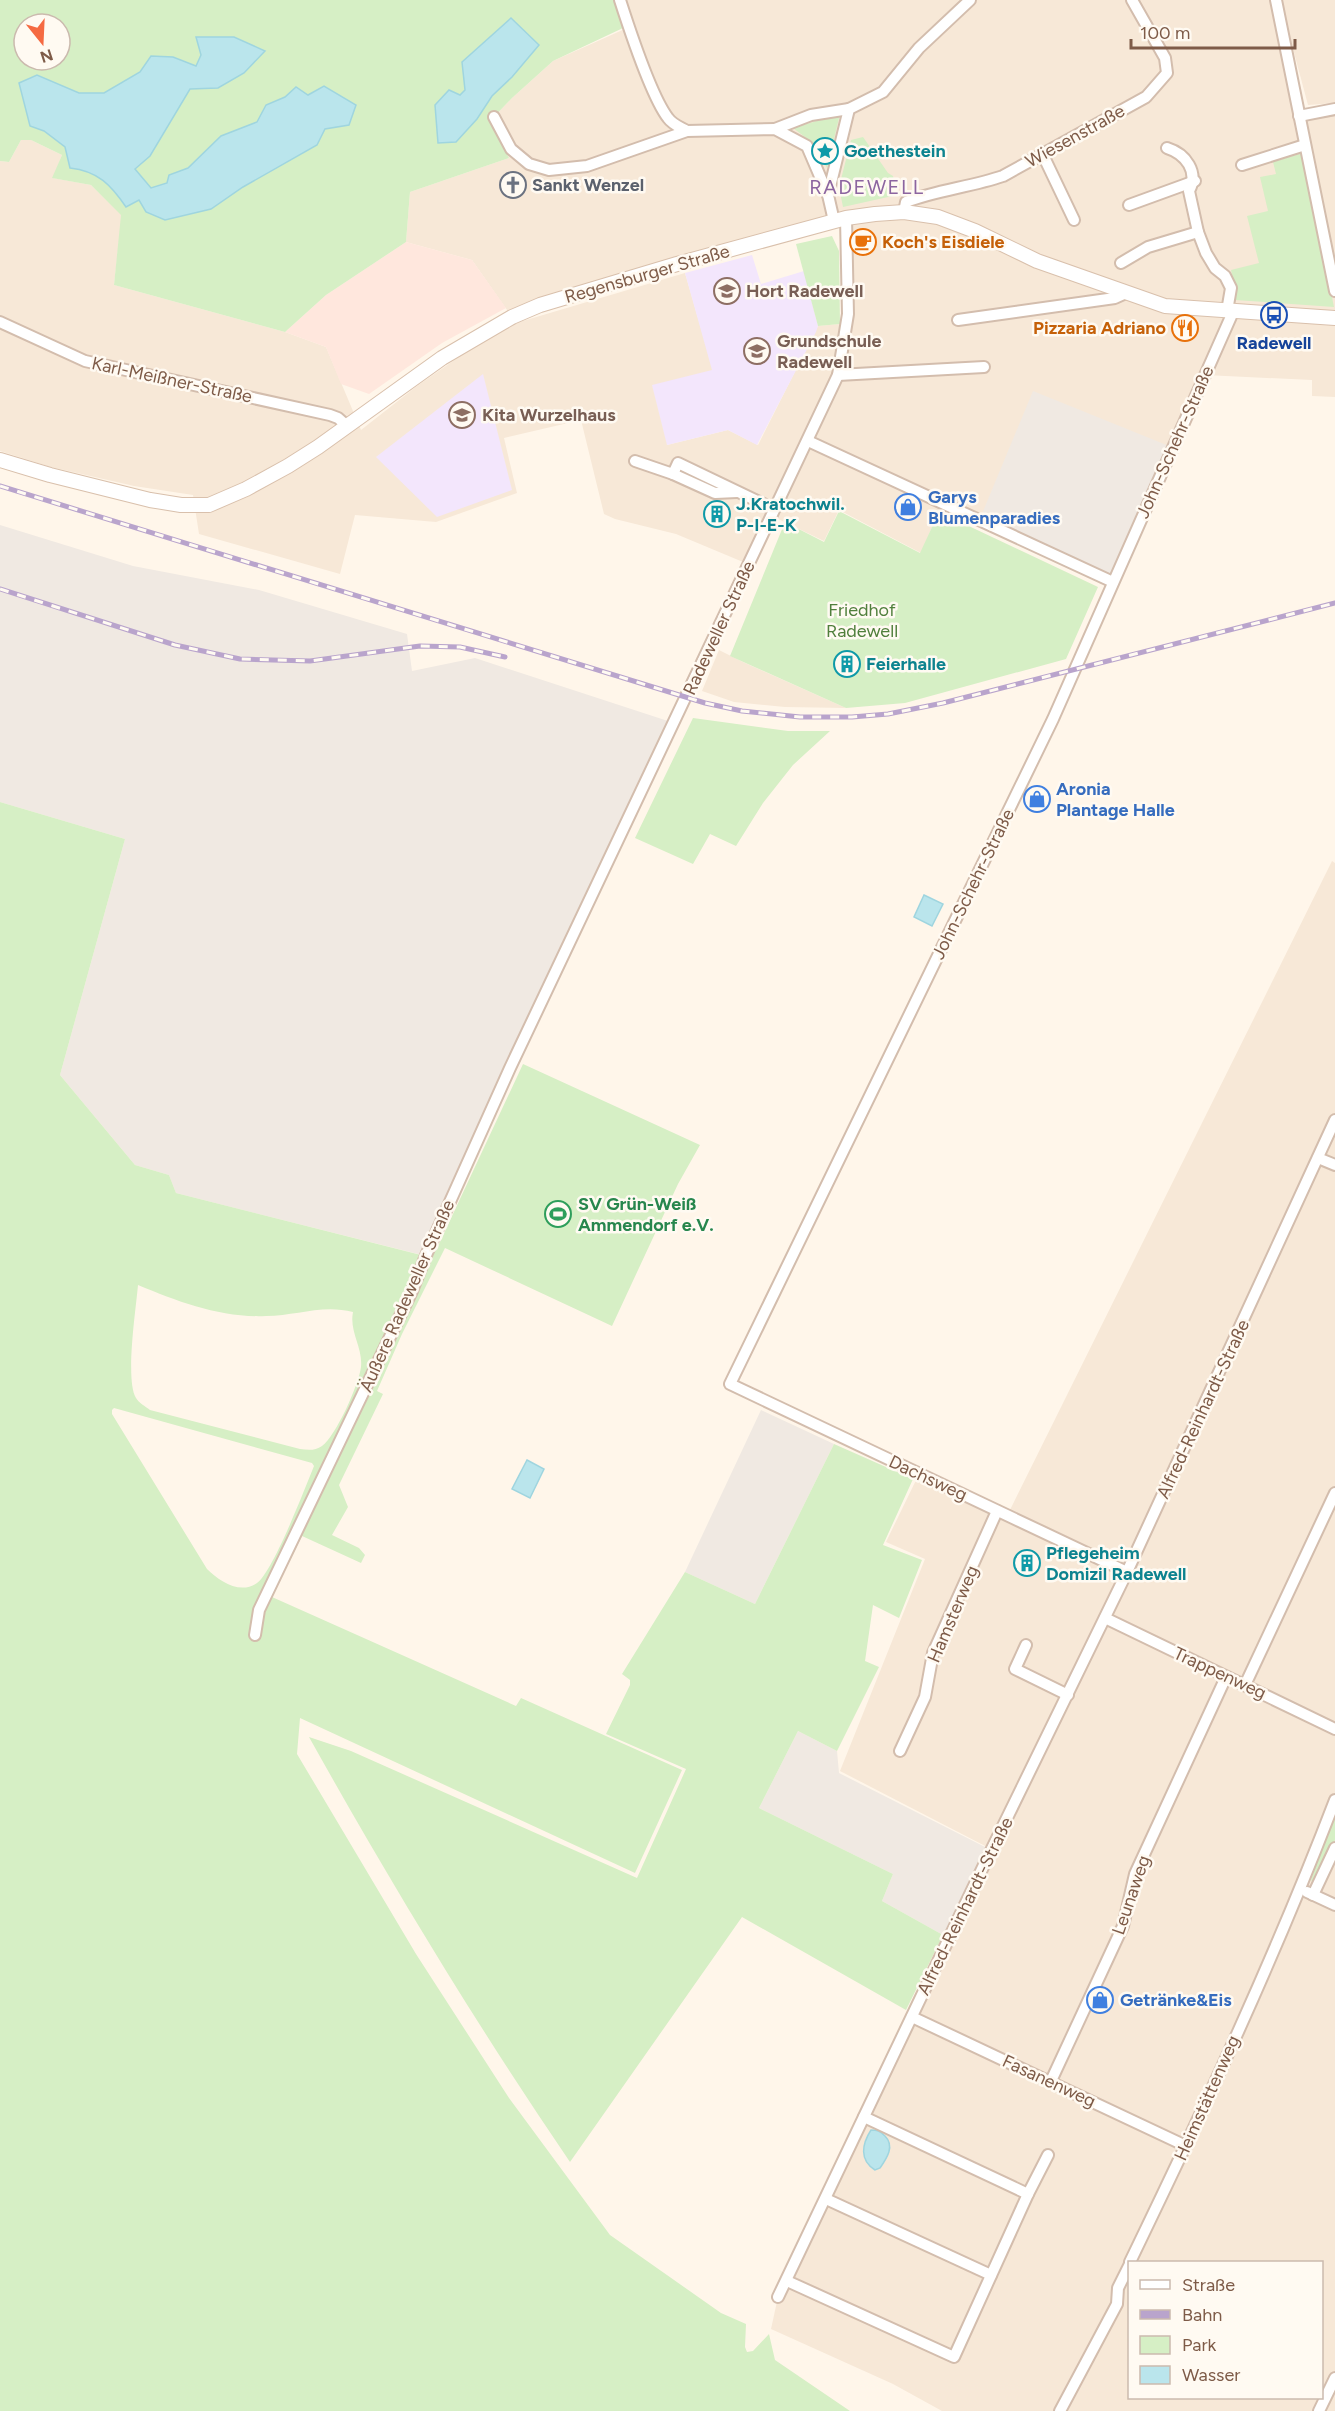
<svg xmlns="http://www.w3.org/2000/svg" width="1335" height="2411" font-family="Figtree,sans-serif">
  <style>
    .residential { fill: #f7e8d7; fill-rule: evenodd }
    .commercial { fill: #ffe7dd }
    .industrial { fill: #f0e9e2 }
    .education { fill: #f3e6fc }
    .green { fill: #d6efc5; fill-rule: evenodd }
    .water { fill: #bae5ec; stroke: #9fd5df; stroke-width: 1.5 }
    .lines { fill: none; stroke-linecap: round; stroke-linejoin: round }
    .street-casing { stroke: #d3bdad; stroke-width: 14 }
    .secondary-casing { stroke: #d9c0ac; stroke-width: 16 }
    .street { stroke: #fff; stroke-width: 10 }
    .secondary { stroke: #fff; stroke-width: 14 }
    .rail-casing { stroke: #b9a4cc; stroke-width: 5 }
    .rail { stroke: #fffaf2; stroke-width: 3; stroke-dasharray: 9; stroke-linecap: butt }
    .labels { text-anchor: middle; dominant-baseline: central; stroke-width: 5; stroke-linejoin: round; paint-order: stroke }
    .street-label { font-size: 18px; fill: #7e5b48; stroke: #fffaf2 }
    .culture-label { font-size: 18px; font-weight: bold; fill: #0d838f; stroke: #fffaf2; text-anchor: start }
    .worship-label { font-size: 18px; font-weight: bold; fill: #5b616d; stroke: #fffaf2; text-anchor: start }
    .food-label { font-size: 18px; font-weight: bold; fill: #c56008; stroke: #fffaf2; text-anchor: start }
    .education-label { font-size: 18px; font-weight: bold; fill: #785e54; stroke: #fffaf2; text-anchor: start }
    .transit-label { font-size: 18px; font-weight: bold; fill: #164399; stroke: #fffaf2 }
    .shop-label { font-size: 18px; font-weight: bold; fill: #366cbe; stroke: #fffaf2; text-anchor: start }
    .park-label { font-size: 18px; fill: #507f3c; stroke: #fffaf2 }
    .leisure-label { font-size: 18px; font-weight: bold; fill: #27864d; stroke: #fffaf2; text-anchor: start }
    .neighbourhood-label { font-size: 20px; letter-spacing: 1.5px; fill: #8c65a0; stroke: #fffaf2 }
  </style>
  <rect width="100%" height="100%" fill="#fff6ea"/>
  <g class="residential">
    <path d="M621,0H1276L1299,115L1335,109V397L1312,396V380L1205,375L1174,448L979,521L942,504L921,553L839,510L824,541L772,516L843,353L845,218L512,317L472,260L406,242L410,192L509,158L490,121L512,98L553,61L627,28L667,116ZM1173,307L1233,312L1227,319Z"/>
    <polygon points="1280,0 1335,0 1335,103 1308,105"/>
    <polygon points="21,140 31,140 62,155 53,178 91,185 122,215 114,285 285,332 326,347 361,430 417,386 469,350 516,323 685,273 713,370 667,445 728,430 758,445 818,326 840,324 838,352 831,382 743,562 676,534 615,519 604,514 581,420 504,438 517,493 436,522 355,515 340,574 199,534 193,495 134,486 51,467 0,451 0,161 9,162"/>
    <polygon points="719,650 743,662 846,708 785,707 734,702 702,691"/>
    <path d="M1332,861L1335,863V2411H942L893,2384L771,2329L778,2297L991,1849L840,1771L925,1559L886,1542L919,1474L1007,1516ZM1130,2262H1322V2398H1130Z"/>
  </g>
  <polygon class="commercial" points="406,242 472,260 506,308 442,343 369,394 341,384 326,347 285,332 326,295"/>
  <g class="industrial">
    <polygon points="1033,391 1174,448 1113,582 979,521"/>
    <polygon points="0,525 133,566 259,590 407,634 412,671 475,658 671,722 426,1256 176,1193 169,1175 135,1165 60,1075 125,839 0,802"/>
    <polygon points="761,1410 834,1444 755,1604 685,1572"/>
    <polygon points="798,1731 837,1751 839,1773 987,1848 943,1935 882,1901 893,1874 759,1808"/>
  </g>
  <g class="education">
    <polygon points="752,255 761,284 804,271 818,326 816,332 757,445 728,430 667,445 652,385 712,370 685,273"/>
    <polygon points="483,374 512,490 437,517 376,457"/>
  </g>
  <g class="green">
    <path d="M0,0H615L623,28L553,61L512,98L490,121L509,158L410,192L406,242L326,295L285,332L114,285L121,215L91,185L52,178L62,155L31,140H21L9,162L0,161ZM24,24H60V60H24Z"/>
    <polygon points="840,114 827,168 813,143 793,128"/>
    <polygon points="863,137 888,173 893,176 897,195 843,207 839,187 851,140"/>
    <polygon points="1303,153 1334,307 1235,300 1235,287 1231,270 1259,263 1247,216 1268,211 1260,177 1276,174 1273,162"/>
    <polygon points="832,236 839,251 840,324 818,326 796,244"/>
    <polygon points="839,511 920,553 939,512 1098,587 1066,659 905,703 846,708 730,656 785,522 824,542"/>
    <polygon points="693,718 788,731 830,731 793,765 763,803 736,846 710,834 693,864 635,838"/>
    <path d="M0,802L125,839L60,1075L135,1165L169,1175L176,1193L425,1256L432,1242L439,1244L523,1064L700,1145L678,1184L612,1326L445,1248L402,1334L377,1391L383,1394L339,1485L348,1507L332,1535L359,1548L365,1555L361,1563L302,1536L272,1597L516,1706L521,1698L682,1770L635,1873L300,1718L297,1754L416,1954L509,2098L610,2235L721,2313L746,2324L745,2347L747,2352L753,2351L769,2334L775,2360L850,2411H0ZM138,1285C179,1302 221,1318 266,1316C296,1316 322,1304 353,1312C349,1332 363,1347 361,1367C359,1384 336,1436 322,1446C315,1451 308,1450 300,1449L150,1410C145,1406 139,1403 136,1398C125,1380 136,1309 138,1285ZM114,1408L312,1463L314,1466C305,1488 273,1572 257,1583C240,1595 219,1581 207,1569L112,1414V1410Z"/>
    <path d="M834,1444L913,1479L883,1545L922,1560L899,1618L873,1605L865,1661L879,1667L837,1751L798,1731L759,1808L893,1874L882,1901L943,1935L906,2010L742,1917L570,2162C476,2024 390,1882 309,1737L351,1751L637,1878L686,1769L606,1734L630,1685V1680L622,1674L685,1572L755,1604Z"/>
    <polygon points="1335,1811 1335,1840 1313,1883 1311,1880"/>
  </g>
  <g class="water">
    <polygon points="511,18 539,45 512,77 492,96 477,119 456,142 438,143 435,105 449,90 460,95 465,90 462,62"/>
    <path d="M196,37H234L265,51L244,73L218,88L190,89L150,156L135,169L151,188L167,183L169,175L188,168L221,136L257,122L266,105L285,97L296,87L308,95L324,86L356,105L349,125L325,129L317,145L243,187L211,209L165,220L146,212L139,200L126,207C111,185 98,171 70,168L65,147L44,131L30,126L19,83L37,75L79,93H104L140,72L151,56L173,57L196,66L201,55Z"/>
    <polygon points="924,895 943,904 932,926 914,917"/>
    <polygon points="527,1460 544,1469 530,1498 512,1489"/>
    <path d="M871,2130C877,2130 880,2131 885,2136C895,2146 887,2158 880,2168L875,2170C859,2160 862,2144 871,2130Z"/>
  </g>
  <g class="lines">
    <defs>
      <g id="street">
        <path d="M620,0C629,28 651,96 668,118C673,125 680,127 687,131L775,129L807,146L828,195"/>
        <polyline points="1276,0 1335,291"/>
        <polyline points="1299,116 1335,109"/>
        <polyline points="494,117 511,149 529,164 549,170 587,166 687,131"/>
        <polyline points="775,129 811,115 849,109"/>
        <path d="M1167,148C1186,154 1199,172 1189,191L1198,232L1206,253L1215,268L1225,276L1231,288L1227,311"/>
        <polyline points="1042,153 1074,220"/>
        <polyline points="1242,165 1305,145"/>
        <polyline points="1129,205 1195,181"/>
        <path d="M904,212L906,202C937,190 971,187 1003,176L1146,97L1167,73L1165,58L1132,0"/>
        <polyline points="834,221 828,195 849,109 883,92 919,48 970,0"/>
        <polyline points="1121,263 1148,247 1198,232"/>
        <polyline points="958,320 1115,298 1126,293"/>
        <polyline points="0,322 85,361 330,415 338,418 347,426"/>
        <polyline points="838,375 984,367"/>
        <polyline points="808,441 1113,582"/>
        <polyline points="635,461 673,474 678,463 774,509"/>
        <polyline points="673,474 715,493 737,492"/>
        <polyline points="1318,1158 1335,1165"/>
        <polyline points="1127,1572 730,1384 1053,719 1233,312"/>
        <polyline points="1105,1618 1335,1729"/>
        <polyline points="255,1635 259,1610 412,1291 427,1253 510,1068 838,375 848,314 846,218"/>
        <polyline points="1026,1645 1015,1669 1068,1695"/>
        <polyline points="1245,1685 1335,1493"/>
        <polyline points="900,1751 925,1697 933,1653 997,1511"/>
        <polyline points="1307,1892 1335,1905"/>
        <polyline points="1313,1895 1335,1848"/>
        <polyline points="912,2017 1186,2146"/>
        <polyline points="1051,2081 1123,1926 1135,1874 1226,1677"/>
        <polyline points="864,2117 1028,2194"/>
        <polyline points="826,2199 991,2275"/>
        <path d="M1130,2262C1203,2111 1275,1957 1335,1800"/>
        <polyline points="787,2281 954,2357 1028,2194 1048,2155"/>
        <polyline points="778,2297 984,1865 1127,1572 1335,1120"/>
        <polyline points="1060,2411 1117,2304 1118,2288 1130,2264"/>
        <polyline points="1319,2411 1335,2378"/>
      </g>
      <polyline id="secondary" points="0,460 50,475 150,500 181,505 209,505 246,489 288,466 318,447 442,358 512,317 540,305 677,264 846,218 875,214 904,212 938,217 975,231 1037,261 1165,306 1335,318"/>
    </defs>
    <use href="#street" class="street-casing"/>
    <use href="#secondary" class="secondary-casing"/>
    <use href="#street" class="street"/>
    <use href="#secondary" class="secondary"/>
    <defs>
      <g id="rail">
        <polyline points="0,486 705,703 742,711 800,717 852,717 888,714 943,703 1335,603"/>
        <polyline points="0,589 175,645 240,659 310,661 420,646 460,647 505,657"/>
      </g>
    </defs>
    <use href="#rail" class="rail-casing"/>
    <use href="#rail" class="rail"/>
  </g>
  <defs>
    <symbol id="sight-ring" viewBox="-11 -11 22 22"><circle r="9.5" fill="#fffaf2" stroke="#0f9aa8" stroke-width="1.5"/><path d="M0-6L1.8-2.2L6-1.7L2.9 1.2L3.7 5.4L0 3.3L-3.7 5.4L-2.9 1.2L-6-1.7L-1.8-2.2Z" fill="#0f9aa8"/></symbol>
    <symbol id="church-ring" viewBox="-11 -11 22 22"><circle r="9.5" fill="#fffaf2" stroke="#6b7280" stroke-width="1.5"/><path d="M-1.2-6h2.4v3.5h3.3v2.4h-3.3V6h-2.4V-.1h-3.3v-2.4h3.3Z" fill="#6b7280"/></symbol>
    <symbol id="cafe-ring" viewBox="-11 -11 22 22"><circle r="9.5" fill="#fffaf2" stroke="#e8710a" stroke-width="1.5"/><path d="M-5.5-4.5H6V0H3Q3 3.5 0 3.5H-2.5Q-5.5 3.5-5.5 0ZM3-3.2v2h1.7v-2ZM-6 4.5H4V6H-6Z" fill="#e8710a"/></symbol>
    <symbol id="school-ring" viewBox="-11 -11 22 22"><circle r="9.5" fill="#fffaf2" stroke="#8d6e63" stroke-width="1.5"/><path d="M0-5L7-2L0 1L-7-2ZM-4 1L0 2.5L4 1V4Q0 6-4 4Z" fill="#8d6e63"/></symbol>
    <symbol id="bus-ring" viewBox="-11 -11 22 22"><circle r="9.5" fill="#fffaf2" stroke="#1a4fb4" stroke-width="1.5"/><path d="M-5-6H5V4H4V6H2V4H-2V6H-4V4H-5ZM-3.5-4V0h7V-4ZM-3.5 1.2v1.5H-2V1.2ZM2 1.2v1.5H3.5V1.2Z" fill="#1a4fb4"/></symbol>
    <symbol id="restaurant-ring" viewBox="-11 -11 22 22"><circle r="9.5" fill="#fffaf2" stroke="#e8710a" stroke-width="1.5"/><path d="M-5-6h1v4h1v-4h1v4h1v-4h1v5L-1.5 .5V6h-2V.5L-5-1ZM5-6V6H3V1.5H1.5Q1.5-4 5-6Z" fill="#e8710a"/></symbol>
    <symbol id="shop-ring" viewBox="-11 -11 22 22"><circle r="9.5" fill="#fffaf2" stroke="#3f7fe0" stroke-width="1.5"/><path d="M-5-2.5h2.3a2.7 3.5 0 0 1 5.4 0H5L5.5 6h-11ZM-1.5-2.5h3a1.5 2.3 0 0 0-3 0Z" fill="#3f7fe0"/></symbol>
    <symbol id="building-ring" viewBox="-11 -11 22 22"><circle r="9.5" fill="#fffaf2" stroke="#0f9aa8" stroke-width="1.5"/><path d="M-4-6H4V6H1V3H-1V6H-4ZM-2.5-4.3h1.7v1.8h-1.7ZM.8-4.3h1.7v1.8H.8ZM-2.5-1h1.7V.8h-1.7ZM.8-1h1.7V.8H.8Z" fill="#0f9aa8"/></symbol>
    <symbol id="stadium-ring" viewBox="-11 -11 22 22"><circle r="9.5" fill="#fffaf2" stroke="#2e9e5b" stroke-width="1.5"/><path d="M0-5a6.5 5 0 1 0 0 10a6.5 5 0 1 0 0-10ZM-3.5-1.8h7v3.6h-7Z" fill="#2e9e5b"/></symbol>
  </defs>
  <g fill-rule="evenodd">
    <use href="#sight-ring" x="810" y="136" width="30" height="30"/>
    <use href="#church-ring" x="498" y="170" width="30" height="30"/>
    <use href="#cafe-ring" x="848" y="227" width="30" height="30"/>
    <use href="#school-ring" x="712" y="276" width="30" height="30"/>
    <use href="#bus-ring" x="1259" y="300" width="30" height="30"/>
    <use href="#restaurant-ring" x="1170" y="313" width="30" height="30"/>
    <use href="#school-ring" x="742" y="336" width="30" height="30"/>
    <use href="#school-ring" x="447" y="400" width="30" height="30"/>
    <use href="#shop-ring" x="893" y="492" width="30" height="30"/>
    <use href="#building-ring" x="702" y="499" width="30" height="30"/>
    <use href="#building-ring" x="832" y="649" width="30" height="30"/>
    <use href="#shop-ring" x="1022" y="784" width="30" height="30"/>
    <use href="#stadium-ring" x="543" y="1199" width="30" height="30"/>
    <use href="#building-ring" x="1012" y="1548" width="30" height="30"/>
    <use href="#shop-ring" x="1085" y="1985" width="30" height="30"/>
  </g>
  <g class="labels">
    <g class="street-label">
      <text transform="translate(1075 136) rotate(-29)">Wiesenstraße</text>
      <text transform="translate(647 274) rotate(-16)">Regensburger Straße</text>
      <text transform="translate(172 380) rotate(12)">Karl-Meißner-Straße</text>
      <text transform="translate(1175 442) rotate(-66)">John-Schehr-Straße</text>
      <text transform="translate(719 628) rotate(-65)">Radeweller Straße</text>
      <text transform="translate(973 884) rotate(-64)">John-Schehr-Straße</text>
      <text transform="translate(407 1296) rotate(-66)">Äußere Radeweller Straße</text>
      <text transform="translate(1203 1409) rotate(-65)">Alfred-Reinhardt-Straße</text>
      <text transform="translate(928 1478) rotate(25)">Dachsweg</text>
      <text transform="translate(953 1614) rotate(-67)">Hamsterweg</text>
      <text transform="translate(1220 1673) rotate(25)">Trappenweg</text>
      <text transform="translate(1131 1895) rotate(-71)">Leunaweg</text>
      <text transform="translate(965 1906) rotate(-64)">Alfred-Reinhardt-Straße</text>
      <text transform="translate(1049 2081) rotate(25)">Fasanenweg</text>
      <text transform="translate(1207 2098) rotate(-66)">Heimstättenweg</text>
    </g>
    <g class="culture-label">
      <text x="844" y="151">Goethestein</text>
      <text x="736" y="504">J.Kratochwil.<tspan x="736" dy="21">P-I-E-K</tspan></text>
      <text x="866" y="664">Feierhalle</text>
      <text x="1046" y="1553">Pflegeheim<tspan x="1046" dy="21">Domizil Radewell</tspan></text>
    </g>
    <g class="worship-label">
      <text x="532" y="185">Sankt Wenzel</text>
    </g>
    <g class="food-label">
      <text x="882" y="242">Koch's Eisdiele</text>
      <text x="1166" y="328" text-anchor="end">Pizzaria Adriano</text>
    </g>
    <g class="education-label">
      <text x="746" y="291">Hort Radewell</text>
      <text x="777" y="341">Grundschule<tspan x="777" dy="21">Radewell</tspan></text>
      <text x="482" y="415">Kita Wurzelhaus</text>
    </g>
    <g class="transit-label">
      <text x="1274" y="343">Radewell</text>
    </g>
    <g class="shop-label">
      <text x="928" y="497">Garys<tspan x="928" dy="21">Blumenparadies</tspan></text>
      <text x="1056" y="789">Aronia<tspan x="1056" dy="21">Plantage Halle</tspan></text>
      <text x="1120" y="2000">Getränke&amp;Eis</text>
    </g>
    <g class="park-label">
      <text x="862" y="610">Friedhof<tspan x="862" dy="21">Radewell</tspan></text>
    </g>
    <g class="leisure-label">
      <text x="578" y="1204">SV Grün-Weiß<tspan x="578" dy="21">Ammendorf e.V.</tspan></text>
    </g>
    <g class="neighbourhood-label">
      <text x="867" y="187">RADEWELL</text>
    </g>
  </g>
  <rect x="1128" y="2261" width="195" height="138" fill="#fffaf2" stroke="#cbbaae" stroke-width="1.5"/>
  <rect x="1140" y="2280" width="30" height="9" fill="#ffffff" stroke="#cbbaae" stroke-width="1.5"/>
  <text x="1182" y="2291" font-size="18" fill="#7e5b48">Straße</text>
  <rect x="1140" y="2310" width="30" height="9" fill="#b9a4cc" stroke="#cbbaae" stroke-width="1.5"/>
  <text x="1182" y="2321" font-size="18" fill="#7e5b48">Bahn</text>
  <rect x="1140" y="2336" width="30" height="18" fill="#d6efc5" stroke="#cbbaae" stroke-width="1.5"/>
  <text x="1182" y="2351" font-size="18" fill="#7e5b48">Park</text>
  <rect x="1140" y="2366" width="30" height="18" fill="#bae5ec" stroke="#cbbaae" stroke-width="1.5"/>
  <text x="1182" y="2381" font-size="18" fill="#7e5b48">Wasser</text>
  <g transform="translate(42 42) rotate(162)"><circle r="28" fill="#fffaf2" stroke="#cbbaae" stroke-width="1.5"/>
  <path d="M0-4.5L10 22L0 15L-10 22Z" fill="#f56a42"/>
  <text y="-9" font-size="16" font-weight="bold" text-anchor="middle" fill="#7e5b48">N</text>
  </g>
  <path d="M1131 39v9h164v-9" fill="none" stroke="#7e5b48" stroke-width="3"/>
  <text x="1140" y="39" font-size="18" fill="#7e5b48" stroke="#fffaf2" stroke-width="4.5" paint-order="stroke">100 m</text>
</svg>
